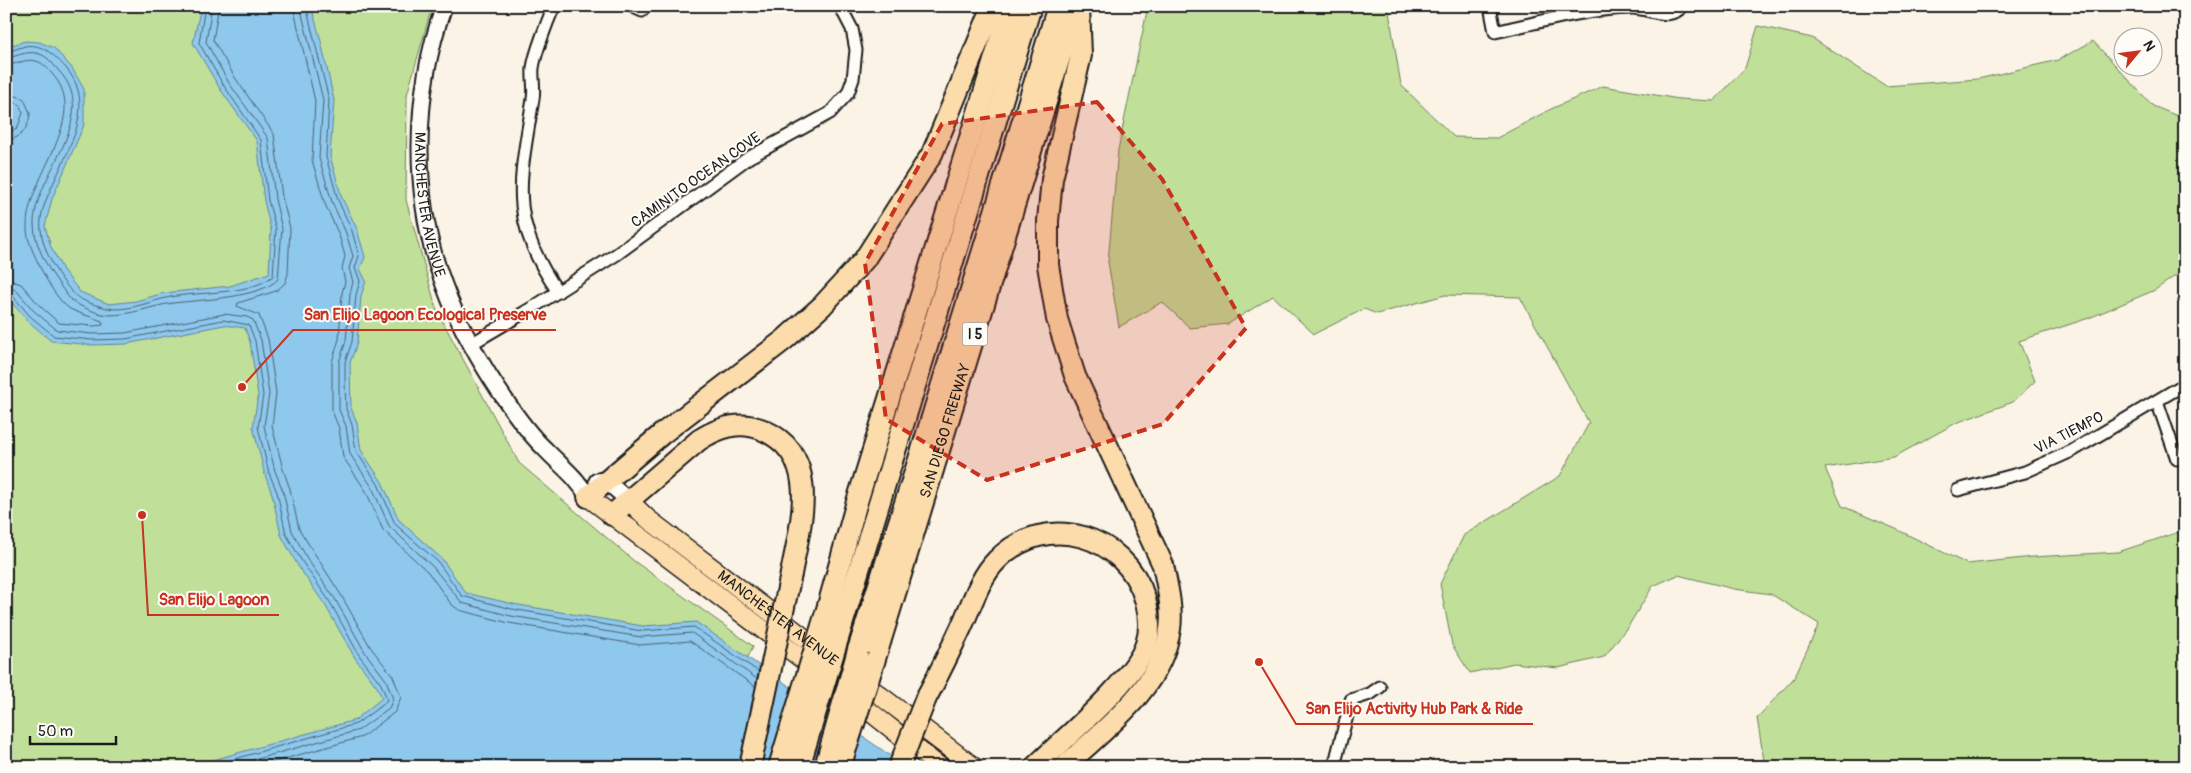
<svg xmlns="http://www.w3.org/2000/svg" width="2191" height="773" font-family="Pangolin,sans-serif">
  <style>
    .green { fill: #c0e099; stroke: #6e7e5a }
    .water { fill: #8ec8ed; stroke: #608399 }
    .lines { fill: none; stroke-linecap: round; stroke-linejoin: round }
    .shore { stroke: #4a6170; stroke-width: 1 }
    .minor-casing { stroke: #1c1c1c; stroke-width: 15 }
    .secondary-casing { stroke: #1c1c1c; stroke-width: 19 }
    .primary-casing { stroke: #1c1c1c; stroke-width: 21 }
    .motorway-casing { stroke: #1c1c1c; stroke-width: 24 }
    .minor { stroke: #fdfcf7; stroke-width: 11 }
    .secondary { stroke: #fdfcf7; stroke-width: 15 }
    .primary { stroke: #fddcac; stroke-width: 18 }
    .motorway { stroke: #fddcac; stroke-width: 20 }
    .motorway-bridge-casing { stroke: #1c1c1c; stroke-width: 24; stroke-linecap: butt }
    .motorway-bridge { stroke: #fddcac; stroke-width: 20 }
    .marked { fill: #c8321e; fill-opacity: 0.2; stroke: #c8321e; stroke-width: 4; stroke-dasharray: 10 6; stroke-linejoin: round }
    .labels { text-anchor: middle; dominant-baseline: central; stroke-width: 4; stroke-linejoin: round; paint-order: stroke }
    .shield { fill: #fdfcf7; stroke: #605f5e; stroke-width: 1 }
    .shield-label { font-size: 14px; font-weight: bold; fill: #1c1c1c }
    .street-label { font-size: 15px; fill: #1c1c1c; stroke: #fdfcf7 }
    .leader { fill: none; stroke: #c8321e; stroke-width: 2 }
    .callout-dot { fill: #c8321e; stroke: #fdfcf7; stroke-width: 2 }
    .callout-label { font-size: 16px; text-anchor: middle; font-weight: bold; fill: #c8321e; stroke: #fdfcf7; stroke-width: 4; stroke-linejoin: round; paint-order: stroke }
  </style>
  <rect width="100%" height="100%" fill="#faf3e6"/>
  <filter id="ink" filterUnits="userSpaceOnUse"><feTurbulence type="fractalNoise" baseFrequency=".02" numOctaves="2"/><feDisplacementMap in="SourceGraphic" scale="10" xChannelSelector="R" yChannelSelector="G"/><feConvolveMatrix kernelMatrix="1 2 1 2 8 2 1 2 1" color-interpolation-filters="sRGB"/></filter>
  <g filter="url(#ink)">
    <g class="green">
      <polygon points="6,6 432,6 407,95 406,200 437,311 519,463 634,561 753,646 701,767 6,767"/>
      <polygon points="1148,6 1388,6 1401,85 1454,137 1497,138 1551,109 1603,86 1679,99 1714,101 1745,68 1758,26 1812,38 1886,86 1978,79 2058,60 2093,41 2153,106 2185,119 2185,269 2155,290 2089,318 2019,341 2035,381 2013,402 1956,423 1894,457 1825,468 1842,506 1896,529 1967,564 2033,557 2118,552 2185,530 2185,767 1765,767 1757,718 1794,678 1819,624 1771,594 1734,589 1678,575 1653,586 1629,625 1604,657 1558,668 1514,663 1470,673 1452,645 1440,584 1464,535 1560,476 1589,423 1520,297 1445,295 1377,314 1364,309 1314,334 1273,296 1228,324 1190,328 1162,302 1119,327 1108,262 1118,150"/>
    </g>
    <polygon class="water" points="201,6 311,6 320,37 334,100 330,156 342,198 357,229 365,257 360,269 366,281 361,296 357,343 350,363 351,408 357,423 361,450 382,482 399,520 442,559 466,593 513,604 643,626 696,622 907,767 188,767 355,720 382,698 377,687 355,658 325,605 298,566 281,535 272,494 265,475 253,427 258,395 250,342 245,328 224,325 126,344 92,345 51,341 26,319 6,296 6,126 12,113 6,110 6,47 25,41 39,42 54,48 72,68 84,89 84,125 52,199 45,226 51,247 63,270 80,292 109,304 136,301 164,293 230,286 269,273 271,230 264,201 257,141 220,89 193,43"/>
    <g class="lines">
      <g class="shore">
        <polyline points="219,6 213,40 236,79 274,134 282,197 290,228 288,274 285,283 276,291 238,303 237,306 259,315 268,339 276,393 272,426 283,469 290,489 299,529 341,595 371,648 393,676 401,697 395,712 362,737 256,767"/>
        <polyline points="293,6 315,101 312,160 325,204 339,235 345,256 342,268 345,282 342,293 339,339 332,362 332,411 339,428 343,457 366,491 383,530 428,572 451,604 459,610 509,623 640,645 690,641 756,687"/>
        <polyline points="300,6 323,100 319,158 332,202 346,233 353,256 349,268 353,282 350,294 346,341 339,362 339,410 346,426 350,454 372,487 389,526 433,567 462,603 511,616 641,637 692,633 757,679"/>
        <polyline points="306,6 329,100 326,157 338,200 352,231 359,256 355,268 360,281 356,295 352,342 345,362 345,384 346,409 352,425 356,451 378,484 395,524 438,562 462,596 512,609 642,631 694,627 759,672"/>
        <path d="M6,51C13,51 18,48 25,46C43,43 55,56 66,68C104,112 53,169 42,213C35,240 57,277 75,295C81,301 98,306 107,308C124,312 146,303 162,299C194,290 247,297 273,276L276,229L268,200L261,140L224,86L199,43L205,6"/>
        <path d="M6,58C16,57 25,51 36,53C47,55 52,63 59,71C103,119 32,176 34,226C35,246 48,269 60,285C63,290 67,295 71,300C78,306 100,315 109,315C132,315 151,306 173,303C198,300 261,298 278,279L282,229L275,199L268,138L229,83L206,42L212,6"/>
        <path d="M6,65C16,65 26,58 36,61C44,63 48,69 53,75C91,117 27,178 27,225C26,240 35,256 41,269C47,281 58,301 70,309C80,314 92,317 102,321L103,325L93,326L59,323L40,306L21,284L6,279"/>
        <path d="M6,92L24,99L30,113C29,127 21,140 6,140"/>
        <polyline points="6,100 19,104 23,113 17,129 6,133"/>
        <polyline points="6,287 16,290 34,311 57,330 92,334 125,333 224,314 247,317 253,320 261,340 269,394 264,426 275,471 283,491 292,531 308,560 335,599 365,652 386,680 393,699 389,708 359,730 229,767"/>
        <polyline points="6,293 12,295 30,316 54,336 92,340 125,339 223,320 249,325 255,341 263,395 258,427 269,473 277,492 286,534 303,563 330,602 359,655 381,684 387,699 385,703 356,724 207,767"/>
      </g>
      <defs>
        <g id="minor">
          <path d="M554,6C548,20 535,53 533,68C532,78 535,88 533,99C520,181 507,218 558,292"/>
          <polyline points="631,6 642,11"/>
          <path d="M1490,6L1495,32C1540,22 1586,9 1632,8C1650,8 1669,22 1683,6"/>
          <polyline points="2184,6 2185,7"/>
          <polyline points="471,344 532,308 617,254 748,158 830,113 848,93 853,79 856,50 852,29 840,6"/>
          <polyline points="2157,401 2177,459"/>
          <polyline points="1958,490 2025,472 2072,451 2185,384"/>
          <polyline points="1334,767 1351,700 1370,694 1380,687"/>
        </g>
        <g id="secondary">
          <path id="s1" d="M444,6C413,93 411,199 444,285C460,329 484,370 511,408C521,422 532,437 545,449C560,465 577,477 588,497"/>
          <polyline points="597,481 605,480 628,500"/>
        </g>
        <g id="primary">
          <polyline points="588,497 835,684 940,767"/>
          <path id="s2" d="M628,500L648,519L974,767"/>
        </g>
        <g id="motorway">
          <polyline points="588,497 663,433 784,340 822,306 864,260 932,154 993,6"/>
          <path d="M612,515L699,440C719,427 740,420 763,430C823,456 800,525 791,574"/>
          <polyline points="828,606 856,505 1011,6"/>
          <polyline points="846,612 1031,6"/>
          <polyline points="858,650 921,453 1058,6"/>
          <path id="s3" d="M874,662L1074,11"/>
          <path d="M926,698C938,676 949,653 960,630C971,607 979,578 997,560C1046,510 1126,535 1145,599C1149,613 1151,630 1146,644C1135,680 1064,738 1035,767"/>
          <path d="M1064,767C1105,728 1161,689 1170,629C1173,608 1167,585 1163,565L1075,376L1057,319L1048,265V221L1052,179L1081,55L1079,6"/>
        </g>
      </defs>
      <use href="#minor" class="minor-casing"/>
      <use href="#secondary" class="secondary-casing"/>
      <use href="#primary" class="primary-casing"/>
      <use href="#motorway" class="motorway-casing"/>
      <use href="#minor" class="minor"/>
      <use href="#secondary" class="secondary"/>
      <use href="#primary" class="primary"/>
      <use href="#motorway" class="motorway"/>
      <defs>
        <g id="motorway-bridge">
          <polyline points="750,767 791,574"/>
          <polyline points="779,767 828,606"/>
          <polyline points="799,767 846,612"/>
          <polyline points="825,767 858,650"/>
          <polyline points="840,767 874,662"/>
          <polyline points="899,767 926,698"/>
        </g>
      </defs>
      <use href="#motorway-bridge" class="motorway-bridge-casing"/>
      <use href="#motorway-bridge" class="motorway-bridge"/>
    </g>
  </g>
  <path class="marked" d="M1097,102L1162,179L1246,328L1163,424L987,480L886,419L865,263L942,124Z"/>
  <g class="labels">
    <rect class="shield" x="962.5" y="322.5" width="25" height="23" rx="4"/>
    <g class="shield-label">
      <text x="975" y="334">I 5</text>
    </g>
    <g class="street-label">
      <text transform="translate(696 180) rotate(-35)">CAMINITO OCEAN COVE</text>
      <text stroke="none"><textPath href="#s1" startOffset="202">MANCHESTER AVENUE</textPath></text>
      <text stroke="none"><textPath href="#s3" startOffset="242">SAN DIEGO FREEWAY</textPath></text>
      <text transform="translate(2069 433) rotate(-27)">VIA TIEMPO</text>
      <text stroke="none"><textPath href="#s2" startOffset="191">MANCHESTER AVENUE</textPath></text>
    </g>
  </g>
  <path class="leader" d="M242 387L293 330H556M142 515L148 615H279M1259 662L1296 724H1533"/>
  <g class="callout-dot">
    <circle cx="242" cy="387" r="5"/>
    <circle cx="142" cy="515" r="5"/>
    <circle cx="1259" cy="662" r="5"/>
  </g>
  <g class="callout-label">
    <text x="425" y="320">San Elijo Lagoon Ecological Preserve</text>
    <text x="214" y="605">San Elijo Lagoon</text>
    <text x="1414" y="714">San Elijo Activity Hub Park &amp; Ride</text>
  </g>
  <rect width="2191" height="773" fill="none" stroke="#fdfcf7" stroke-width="25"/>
  <rect x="12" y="12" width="2166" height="748" fill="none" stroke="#1c1c1c" stroke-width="2" filter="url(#ink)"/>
  <g transform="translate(2138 52) rotate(61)"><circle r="24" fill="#fdfcf7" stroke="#a3a29f"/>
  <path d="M0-4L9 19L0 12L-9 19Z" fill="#c8321e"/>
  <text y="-8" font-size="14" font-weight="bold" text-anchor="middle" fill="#1c1c1c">N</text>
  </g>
  <path d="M30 736v8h86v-8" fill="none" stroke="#1c1c1c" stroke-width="2.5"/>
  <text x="38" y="736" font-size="15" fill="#1c1c1c" stroke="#fdfcf7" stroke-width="4" paint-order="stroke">50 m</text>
</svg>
